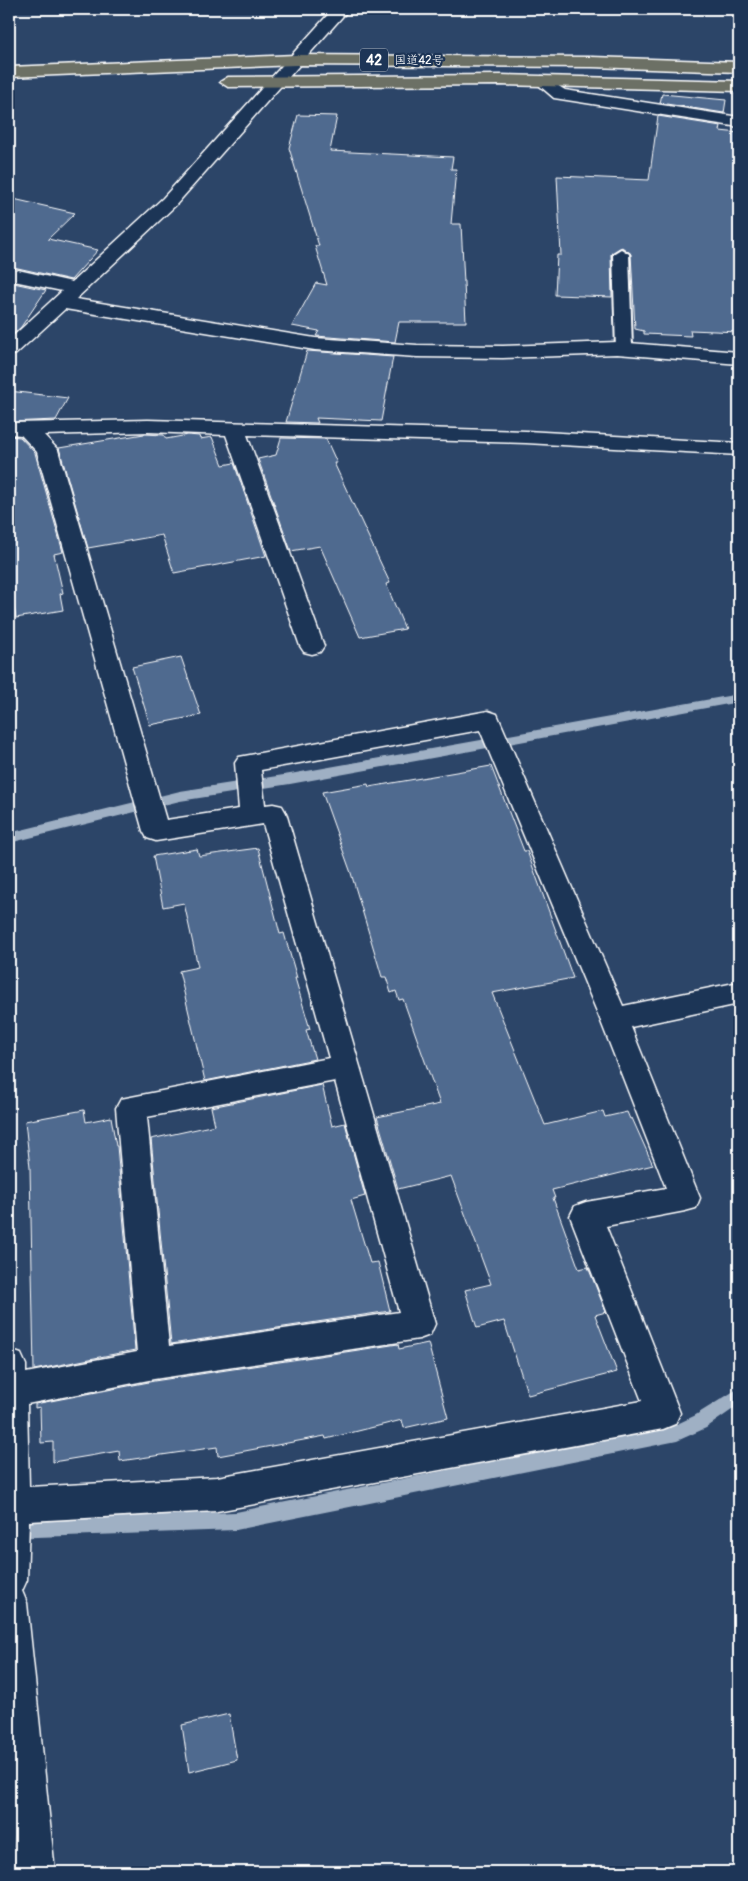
<svg xmlns="http://www.w3.org/2000/svg" width="748" height="1881" font-family="Pangolin,'Klee One',sans-serif">
  <style>
    .lines { fill: none; stroke-linecap: round; stroke-linejoin: round }
    .stream { fill: #9fb0c4; fill-rule: evenodd }
    .building { fill: #506a8f; stroke: #fff }
    .service-casing { stroke: #fff; stroke-width: 4 }
    .minor-casing { stroke: #fff; stroke-width: 3 }
    .trunk-casing { stroke: #fff; stroke-width: 3 }
    .service { fill: #1d3557; fill-rule: evenodd }
    .minor { fill: #1d3557; fill-rule: evenodd }
    .trunk { fill: #6c7065; fill-rule: evenodd }
    .labels { text-anchor: middle; dominant-baseline: central; stroke-width: 4.5; stroke-linejoin: round; paint-order: stroke }
    .far-street-label { font-size: 12px; fill: #fff; stroke: #1d3557 }
    .shield { fill: #1d3557; stroke: #bbc2cd; stroke-width: 1 }
    .shield-label { font-size: 14px; font-weight: bold; fill: #fff }
  </style>
  <rect width="100%" height="100%" fill="#2c4568"/>
  <filter id="ink" filterUnits="userSpaceOnUse"><feTurbulence type="fractalNoise" baseFrequency=".02" numOctaves="2"/><feDisplacementMap in="SourceGraphic" scale="10" xChannelSelector="R" yChannelSelector="G"/><feConvolveMatrix kernelMatrix="1 2 1 2 8 2 1 2 1" color-interpolation-filters="sRGB"/></filter>
  <g filter="url(#ink)">
    <g class="lines">
      <g class="stream">
        <polygon points="739,694 739,702 290,784 180,801 9,843 9,833 180,791 290,774"/>
        <polygon points="739,1388 739,1405 706,1428 677,1441 236,1530 9,1538 9,1520 236,1512 675,1425 694,1416"/>
      </g>
    </g>
    <g class="building">
      <polygon points="662,94 726,100 724,113 660,103"/>
      <polygon points="298,115 337,116 330,151 453,157 451,169 456,169 451,224 461,224 466,322 399,322 395,342 316,336 319,331 292,326 316,283 327,285 315,246 319,246 289,148"/>
      <polygon points="658,116 721,126 720,131 739,133 739,332 690,330 691,336 644,334 644,331 635,329 631,254 622,247 611,254 612,297 555,295 557,255 561,255 557,176 649,180"/>
      <polygon points="9,198 75,213 48,239 98,250 71,280 9,266"/>
      <polygon points="9,282 46,290 21,327 9,338"/>
      <polygon points="307,351 393,357 381,421 316,418 318,423 286,422"/>
      <polygon points="9,391 68,398 56,420 9,422"/>
      <polygon points="144,434 164,435 166,439 188,435 199,436 200,439 212,437 223,465 234,463 266,556 174,573 162,535 88,548 59,448"/>
      <polygon points="9,436 20,437 35,453 63,552 54,554 63,593 60,594 63,610 16,618 9,581"/>
      <polygon points="281,438 326,439 337,463 334,463 390,583 386,584 405,629 360,637 320,546 291,551 258,459 276,455"/>
      <polygon points="181,657 201,715 150,725 132,667"/>
      <polygon points="491,766 524,851 527,851 573,978 492,993 545,1125 603,1111 605,1117 627,1112 630,1119 632,1118 653,1165 552,1190 555,1198 553,1198 579,1269 588,1267 606,1312 595,1315 617,1372 528,1395 504,1321 477,1328 465,1290 491,1284 451,1176 398,1189 377,1117 440,1104 403,999 399,1000 396,991 391,993 386,977 382,977 351,873 322,792 368,784 369,787"/>
      <polygon points="258,848 280,934 284,933 297,978 295,978 310,1029 306,1030 315,1059 205,1081 179,971 198,967 184,903 163,907 153,856 197,849 199,856"/>
      <polygon points="322,1085 332,1126 345,1123 365,1196 351,1200 370,1263 378,1262 390,1311 171,1344 151,1139 215,1125 211,1107"/>
      <polygon points="84,1110 86,1122 111,1117 116,1146 117,1146 135,1350 34,1370 30,1168 25,1121"/>
      <polygon points="428,1343 448,1418 404,1428 402,1420 326,1439 325,1436 218,1456 217,1447 120,1461 119,1451 53,1462 53,1442 41,1443 40,1407 35,1408 35,1404 154,1381 398,1344 399,1349"/>
      <polygon points="229,1714 237,1760 189,1772 182,1725"/>
    </g>
    <g class="lines">
      <defs>
        <polygon id="service" points="621,249 629,254 632,349 624,354 616,349 613,254"/>
        <g id="minor">
          <polygon points="333,9 349,9 175,206 76,299 315,338 417,345 503,346 617,342 739,352 739,364 617,354 503,358 417,357 315,350 65,309 16,354 9,356 9,340 62,291 9,280 9,268 72,282 163,198"/>
          <polygon points="542,76 565,90 739,117 739,127 554,98 534,81"/>
          <path d="M148,420L526,431L739,443V455L526,443L247,435L324,646L320,652L312,654L304,652L300,646L226,435L148,432L44,435L58,450L166,820L239,809L235,763L239,757L488,711L497,714L623,1006L739,982V1004L631,1027L700,1198L696,1208L685,1211L606,1226L680,1413L675,1424L663,1429L217,1511L29,1521L27,1580L22,1591L27,1603L55,1872H15L9,1800V1350L21,1354L26,1365V1373L137,1352L116,1108L121,1099L329,1058L263,824L156,841L147,838L143,831L37,452L21,435L9,434V424L15,423ZM480,730L600,1019L666,1188L586,1202L575,1206L570,1216L642,1401L217,1477L29,1487L27,1404L154,1379L419,1339L430,1335L435,1324L286,813L282,806L273,804L265,805L261,770ZM335,1081L399,1312L169,1346L147,1117Z"/>
        </g>
        <g id="trunk">
          <polygon points="295,55 592,57 739,62 739,72 592,67 295,65 9,77 9,67"/>
          <polygon points="501,75 739,81 739,91 501,85 228,87 220,82 228,77"/>
        </g>
      </defs>
      <use href="#service" class="service-casing"/>
      <use href="#minor" class="minor-casing"/>
      <use href="#trunk" class="trunk-casing"/>
      <use href="#service" class="service"/>
      <use href="#minor" class="minor"/>
      <use href="#trunk" class="trunk"/>
    </g>
  </g>
  <g class="labels">
    <g class="far-street-label">
      <text x="419" y="60">国道42号</text>
    </g>
    <rect class="shield" x="360" y="48.5" width="28" height="23" rx="4"/>
    <g class="shield-label">
      <text x="374" y="60">42</text>
    </g>
  </g>
  <rect width="748" height="1881" fill="none" stroke="#1d3557" stroke-width="30"/>
  <rect x="15" y="15" width="718" height="1851" fill="none" stroke="#fff" stroke-width="2" filter="url(#ink)"/>
</svg>
